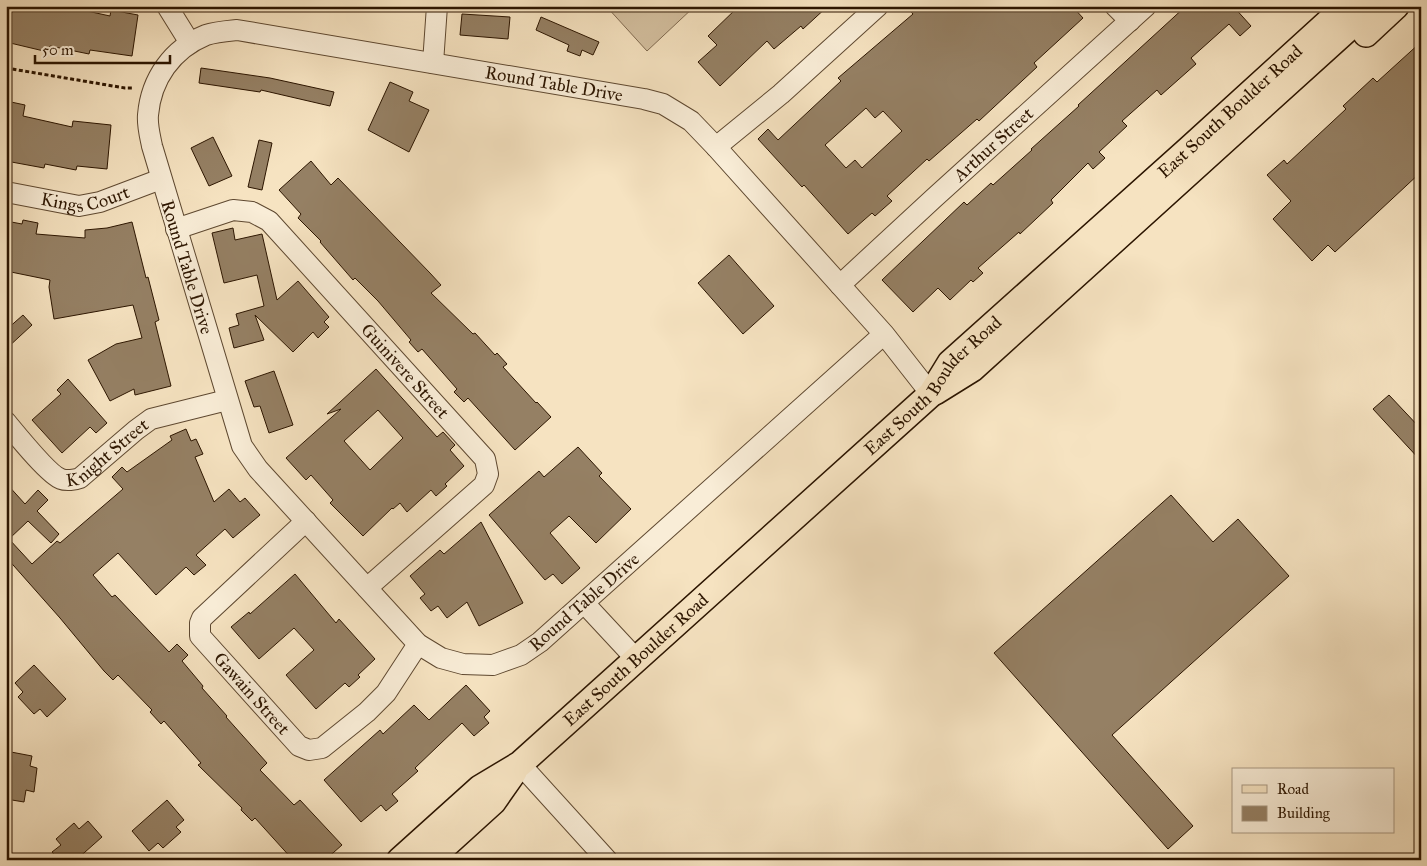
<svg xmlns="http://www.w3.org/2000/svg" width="1427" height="866" font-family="'IM FELL Great Primer',serif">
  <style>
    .green { fill: #d4c0a0; stroke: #806a50 }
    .building { fill: #958064; stroke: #2c1500; fill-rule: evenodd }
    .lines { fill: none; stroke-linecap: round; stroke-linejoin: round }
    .minor-casing { stroke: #5e4830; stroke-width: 22 }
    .major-casing { stroke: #2c1500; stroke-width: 28 }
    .path { stroke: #2c1500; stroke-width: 3; stroke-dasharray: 4 2.5; stroke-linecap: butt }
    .minor { stroke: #f9edd7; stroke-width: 20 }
    .major { stroke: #f6e3c1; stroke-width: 25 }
    .labels { text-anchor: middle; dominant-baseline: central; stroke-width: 4.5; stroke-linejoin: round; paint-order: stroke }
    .street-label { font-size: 18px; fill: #2c1500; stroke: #f9edd7 }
  </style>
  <rect width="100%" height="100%" fill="#f6e3c1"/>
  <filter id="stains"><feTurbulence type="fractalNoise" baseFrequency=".004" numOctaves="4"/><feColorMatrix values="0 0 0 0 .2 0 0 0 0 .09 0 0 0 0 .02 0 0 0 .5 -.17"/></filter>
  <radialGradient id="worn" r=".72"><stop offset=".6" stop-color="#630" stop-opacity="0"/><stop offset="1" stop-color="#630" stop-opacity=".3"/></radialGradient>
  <polygon class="green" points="606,6 695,6 647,51"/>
  <g class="building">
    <polygon points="6,6 64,6 110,16 111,10 138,15 132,56 90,50 89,54 50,46 48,52 6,42"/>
    <polygon points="739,6 828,6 803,29 801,26 774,49 767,41 720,86 698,62 717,45 708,36"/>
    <path d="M906,6H1072L1083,18L1034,63L1037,67L979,121L977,119L929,161L927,159L887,196L892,201L875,216L872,213L848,234L804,185L802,187L758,139L768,129L778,140L841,81L838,78L913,14ZM866,108L875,118L883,111L902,131L862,168L855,160L846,168L825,145Z"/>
    <polygon points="1186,6 1233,6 1251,26 1240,36 1229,24 1191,58 1196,64 1161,95 1157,90 1122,121 1127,126 1099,152 1105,158 1093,169 1088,163 1051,200 1053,203 1020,234 1019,232 978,268 983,273 973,282 971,280 950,300 938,288 913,312 882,280 964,202 967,205 991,183 993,185 1032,150 1031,149 1079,106 1078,105"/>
    <polygon points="462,14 510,17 508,39 460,35"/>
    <polygon points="541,17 599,42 593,55 582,50 580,56 567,51 569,45 536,30"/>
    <polygon points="1421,42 1421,172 1335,252 1328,245 1312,261 1273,219 1291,201 1267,175 1284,160 1287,164 1346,109 1343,106 1373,78 1377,82"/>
    <polygon points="201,68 270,78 334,92 330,106 261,90 260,92 199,83"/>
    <polygon points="390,82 413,92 409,101 429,110 409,152 368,130"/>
    <polygon points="11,102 25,105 23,116 72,127 73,121 111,125 107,169 77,166 76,170 45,164 44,168 6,161 6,128"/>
    <polygon points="213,137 232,176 209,186 191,148"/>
    <polygon points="259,140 272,143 262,190 248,187"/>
    <polygon points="311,161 331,185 338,178 430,273 441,285 431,293 473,334 475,333 495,355 497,353 507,364 503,367 536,403 537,402 551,417 515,450 468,398 464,402 454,392 457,389 422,349 418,352 409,342 411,340 378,301 355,278 353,280 320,242 321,241 298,218 301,214 279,190"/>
    <polygon points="23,220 38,223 36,234 85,238 85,230 107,228 132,222 146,278 148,277 159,320 155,322 171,386 135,395 134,389 110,401 88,360 116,344 142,338 133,305 54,319 49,287 50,280 6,271 6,221 22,224"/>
    <polygon points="233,228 235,240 262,234 277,300 298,281 329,317 324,322 329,327 318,338 313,332 293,352 255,315 264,340 234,348 229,328 239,325 236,314 264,306 257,275 224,283 212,233"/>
    <polygon points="729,255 774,306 743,334 698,283"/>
    <polygon points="23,315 32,325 6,349 6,330"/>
    <path d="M376,369L437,437L443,432L455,445L450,450L464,466L445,484L447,486L436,496L431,490L407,512L400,503L393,509L392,508L363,536L330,503L333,500L311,475L306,480L286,458L341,409L327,414ZM378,410L403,438L370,470L344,441Z"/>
    <polygon points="274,371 293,425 269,433 260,406 254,407 245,381"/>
    <polygon points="68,379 107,423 96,433 90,427 62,453 32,420 61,394 57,390"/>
    <polygon points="1389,395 1421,429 1421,461 1373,409"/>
    <polygon points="186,429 191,441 196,439 203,454 195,457 214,502 229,489 240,502 245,498 260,515 233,538 225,529 196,555 206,565 194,575 186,567 156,595 118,553 93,575 112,597 115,595 169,652 177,644 188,655 182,661 203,686 202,688 227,716 226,717 267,763 260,770 294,805 300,800 342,845 325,860 293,860 255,818 252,821 241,810 242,808 198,765 201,763 164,721 161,724 150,712 152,710 118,675 113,680 104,671 60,618 6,557 6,483 25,504 38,490 48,500 37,511 59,534 51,543 28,521 9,539 32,564 57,541 60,543 123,489 112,477 122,467 127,472 172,440 170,436"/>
    <polygon points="578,447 602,473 599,476 631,509 596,543 569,516 550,533 580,568 562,584 553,574 545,580 489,515 539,471 544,477"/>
    <polygon points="1171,495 1213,542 1238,519 1289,576 1112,735 1193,826 1168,849 994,653"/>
    <polygon points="481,522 523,603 479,626 467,602 447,618 438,606 431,611 420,598 425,594 410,576 440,550 444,554"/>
    <polygon points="295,574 336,623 339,619 375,659 358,675 360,677 349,687 345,683 316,709 286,675 314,650 294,628 259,659 231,627 249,612 250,614"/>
    <polygon points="34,665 66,699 47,717 40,709 34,714 18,697 23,692 15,683"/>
    <polygon points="466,685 490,711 484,717 489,723 474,736 462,723 415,768 418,771 392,794 398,801 386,811 381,805 361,822 324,780 380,730 383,734 414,705 429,720"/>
    <polygon points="11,752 32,756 30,766 37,768 34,792 26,790 24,802 6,799 6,782"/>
    <polygon points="167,800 184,820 176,827 181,832 163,848 158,843 149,851 132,831"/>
    <polygon points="88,821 102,837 76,860 59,860 52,852 61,845 56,839 74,823 79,829"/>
  </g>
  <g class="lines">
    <defs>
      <g id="minor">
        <polyline points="167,6 190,43"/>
        <polyline points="1115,6 1130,21"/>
        <polyline points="433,63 437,6"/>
        <polyline points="716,147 781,94 878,6"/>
        <path id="s1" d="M6,192L79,206L100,202L161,179"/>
        <path id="s2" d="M176,229L233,210L252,212L269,221L485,459L488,474L484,485L367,588"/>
        <path id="s3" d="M840,285L934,198L1146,6"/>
        <path id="s4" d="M884,334L540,642L521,655L493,665L463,664L441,658L418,644L258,469L242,446L152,146C150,136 147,125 148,115C151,79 172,49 206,35C215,32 227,31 237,30L644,99L663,104L691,121L716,147L884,334L931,394"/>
        <path id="s5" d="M6,422C16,434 49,475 61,479C66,481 75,480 80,478L136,430L151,419L227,400"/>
        <path id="s6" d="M306,521L202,618L200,623V636L299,746L309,750L322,748L367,712L386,693L418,644"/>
        <polyline points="584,603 637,660"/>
        <polyline points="520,764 607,860"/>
      </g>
      <g id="major">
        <polyline points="1366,34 1396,6"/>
        <polyline points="935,392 972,369 1373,6"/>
        <path id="s7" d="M400,860L480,788L520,764L931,394L950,363L1189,149L1346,6"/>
        <polyline points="429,860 493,802 514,772"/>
      </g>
    </defs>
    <use href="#minor" class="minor-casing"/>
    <use href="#major" class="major-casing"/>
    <polyline class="path" points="6,68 125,88 134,88"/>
    <use href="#minor" class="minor"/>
    <use href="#major" class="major"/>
  </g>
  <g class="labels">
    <g class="street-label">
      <text stroke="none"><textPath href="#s4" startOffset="1661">Round Table Drive</textPath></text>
      <text stroke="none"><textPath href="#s7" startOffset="1120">East South Boulder Road</textPath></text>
      <text stroke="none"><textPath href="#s3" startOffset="208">Arthur Street</textPath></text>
      <text stroke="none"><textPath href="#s1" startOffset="81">Kings Court</textPath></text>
      <text transform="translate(187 267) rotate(73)">Round Table Drive</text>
      <text stroke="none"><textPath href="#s2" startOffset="301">Guinivere Street</textPath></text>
      <text stroke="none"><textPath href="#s7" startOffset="715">East South Boulder Road</textPath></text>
      <text stroke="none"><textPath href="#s5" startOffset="135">Knight Street</textPath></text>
      <text transform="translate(584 602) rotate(-41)">Round Table Drive</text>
      <text stroke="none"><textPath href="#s7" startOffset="310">East South Boulder Road</textPath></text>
      <text stroke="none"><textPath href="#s6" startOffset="238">Gawain Street</textPath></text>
    </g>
  </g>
  <rect width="1427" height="866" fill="none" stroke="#f6e3c1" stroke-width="25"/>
  <rect x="8" y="8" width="1412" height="851" fill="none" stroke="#2c1500" stroke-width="2.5"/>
  <rect x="12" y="12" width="1402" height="841" fill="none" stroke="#2c1500"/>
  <rect x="1232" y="768" width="162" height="65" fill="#f9edd7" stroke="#a79781"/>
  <rect x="1242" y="785" width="25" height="8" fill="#f6e3c1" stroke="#a79781"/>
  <text x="1277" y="794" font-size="15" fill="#2c1500">Road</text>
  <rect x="1242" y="806" width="25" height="15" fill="#958064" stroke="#a79781"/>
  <text x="1277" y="818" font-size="15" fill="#2c1500">Building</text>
  <path d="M35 55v8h135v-8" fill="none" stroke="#2c1500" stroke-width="2.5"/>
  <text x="42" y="55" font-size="15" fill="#2c1500" stroke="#f9edd7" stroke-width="4" paint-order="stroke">50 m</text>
  <rect width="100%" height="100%" filter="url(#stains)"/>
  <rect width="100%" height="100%" fill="url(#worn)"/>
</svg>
